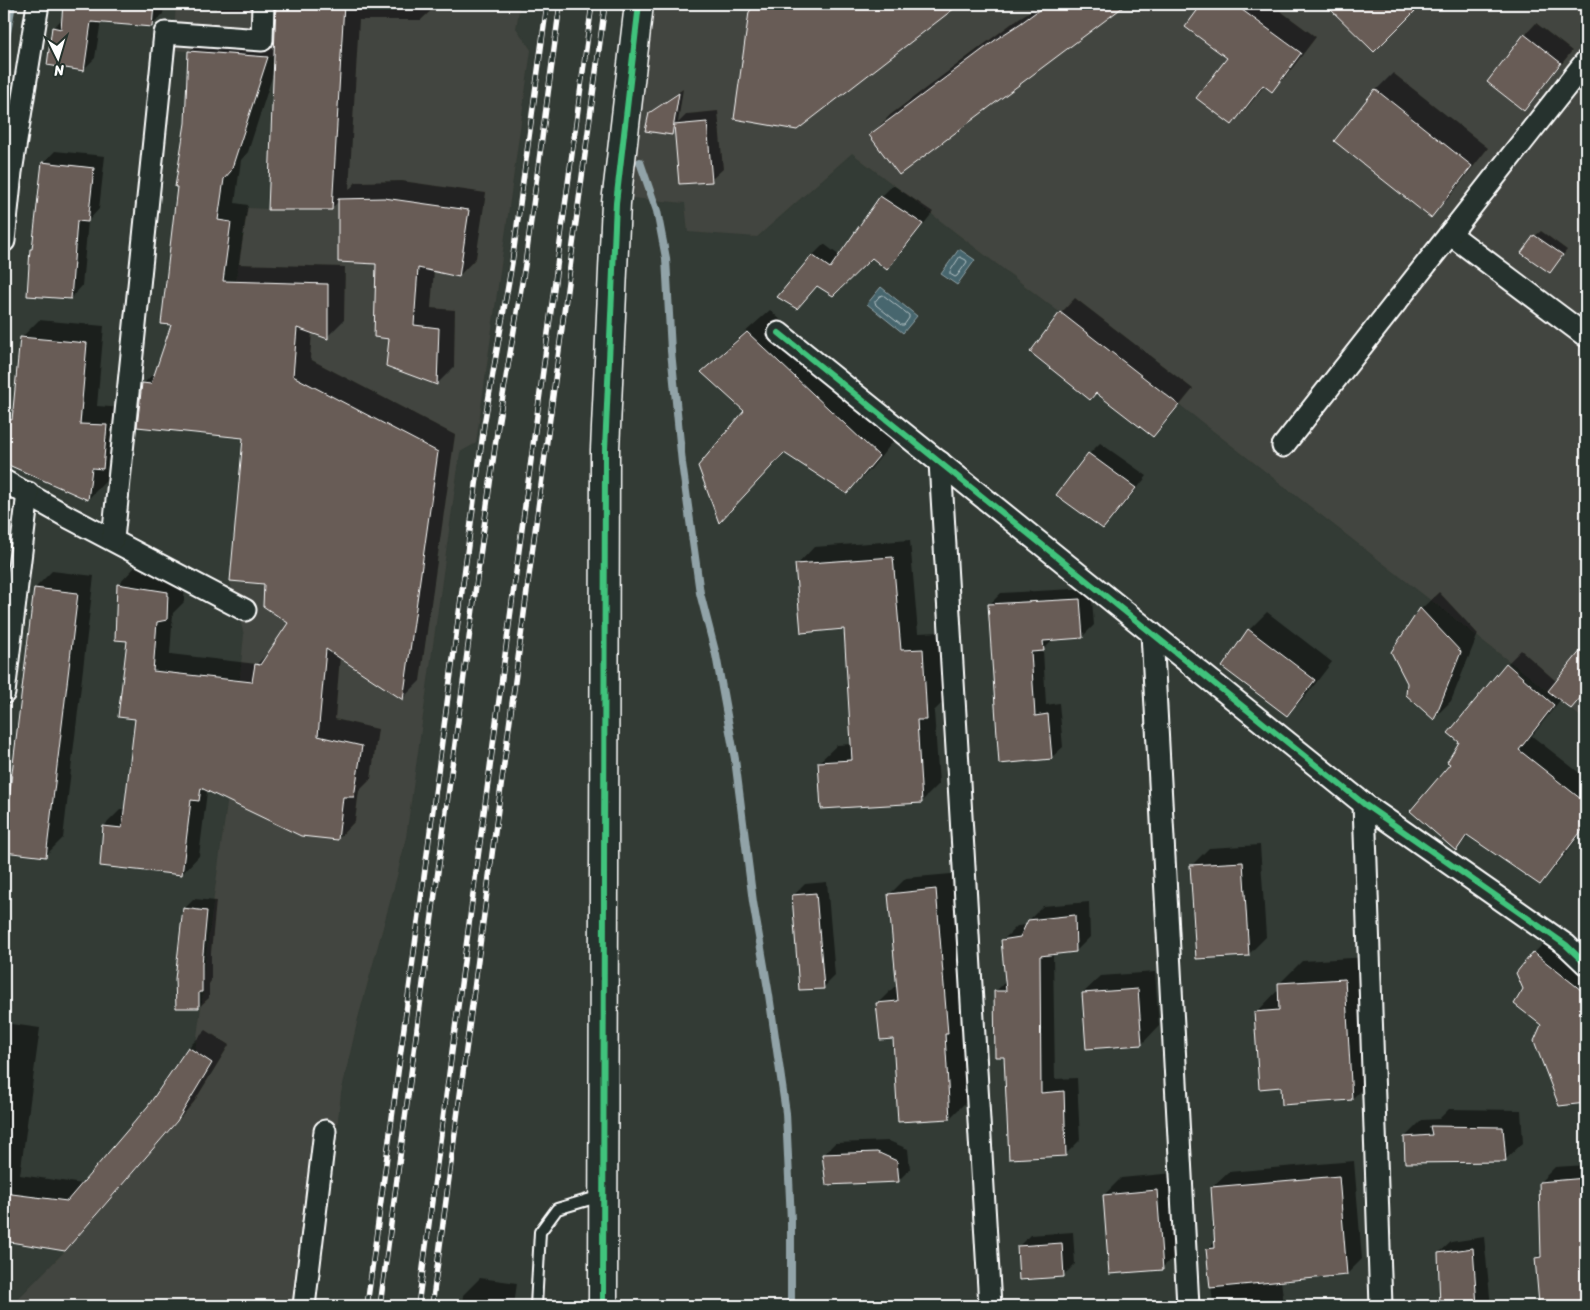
<svg xmlns="http://www.w3.org/2000/svg" width="1590" height="1310" font-family="Sriracha,sans-serif">
  <style>
    .built { fill: #43453f }
    .water { fill: #47666e; stroke: #91a3a8 }
    .shadow { fill: #0007 }
    .lines { fill: none; stroke-linecap: round; stroke-linejoin: round }
    .shore { stroke: #b5c2c5; stroke-width: 1 }
    .stream { stroke: #91a3a8; stroke-width: 8 }
    .building { fill: #685c57; stroke: #fff }
    .lane-casing { stroke: #fff; stroke-width: 14 }
    .street-casing { stroke: #fff; stroke-width: 25 }
    .secondary-casing { stroke: #fff; stroke-width: 31 }
    .lane { stroke: #26332d; stroke-width: 10 }
    .street { stroke: #26332d; stroke-width: 21 }
    .secondary { stroke: #26332d; stroke-width: 28 }
    .rail-casing { stroke: #fff; stroke-width: 5.5 }
    .rail { stroke: #26332d; stroke-width: 4; stroke-dasharray: 11; stroke-linecap: butt }
    .cycleway-casing { stroke: #26332d; stroke-width: 9 }
    .cycleway { stroke: #40c37c; stroke-width: 6 }
  </style>
  <rect width="100%" height="100%" fill="#333b35"/>
  <filter id="ink" filterUnits="userSpaceOnUse"><feTurbulence type="fractalNoise" baseFrequency=".02" numOctaves="2"/><feDisplacementMap in="SourceGraphic" scale="10" xChannelSelector="R" yChannelSelector="G"/><feConvolveMatrix kernelMatrix="1 2 1 2 8 2 1 2 1" color-interpolation-filters="sRGB"/></filter>
  <g filter="url(#ink)">
    <g class="built">
      <polygon points="176,4 520,4 516,28 531,50 476,443 460,452 406,837 397,876 358,1018 341,1093 316,1306 7,1306 12,1305 65,1251 177,1121 212,1063 195,1051 203,993 203,975 227,804 244,635 230,581 252,345 227,339 247,208 268,209 273,57 173,50"/>
      <polygon points="656,4 1586,4 1586,721 1122,360 852,153 757,237 688,232 685,203 632,198 641,113 653,17"/>
    </g>
    <g class="water">
      <polygon points="959,249 975,260 957,285 941,274"/>
      <polygon points="881,287 917,316 903,333 867,304"/>
    </g>
    <g class="shadow">
      <polygon points="64,4 164,4 163,14 151,26 101,21 95,58 83,70 53,28 63,18"/>
      <polygon points="216,4 257,4 250,11 216,10"/>
      <polygon points="277,4 438,4 421,20 359,20 349,190 356,182 402,181 486,193 476,258 459,276 434,270 431,308 455,310 454,367 437,384 390,338 377,263 339,201 331,209 273,74 248,152 241,160 235,203 248,205 239,264 345,267 344,320 327,337 312,332 310,359 455,435 420,681 403,698 340,657 335,719 378,729 371,779 359,791 355,821 338,839 209,790 207,792 199,856 182,874 102,865 104,826 121,809 125,809 136,718 128,640 118,585 135,567 185,575 184,602 173,613 170,654 257,664 273,648 290,623 266,583 245,437 143,384 157,370 172,324 186,123 189,52 206,34 275,39"/>
      <polygon points="757,4 958,4 797,128 750,12"/>
      <polygon points="1042,4 1125,4 899,173 871,135 890,115 1019,18"/>
      <polygon points="1204,4 1271,4 1316,37 1287,75 1272,90 1265,85 1247,108 1232,124 1228,58 1187,27"/>
      <polygon points="1327,4 1420,4 1374,50"/>
      <polygon points="1536,23 1572,51 1535,97 1524,109 1525,35"/>
      <polygon points="1393,73 1488,148 1448,199 1431,216 1376,90"/>
      <polygon points="683,89 678,123 687,114 718,111 723,169 711,180 676,129 671,134 650,114 656,108"/>
      <polygon points="55,151 105,156 99,209 88,221 82,286 71,298 31,249 33,248 43,163"/>
      <polygon points="893,185 933,212 899,256 887,268 872,257 818,285 808,296 779,297 813,255 824,244 840,256 881,197"/>
      <polygon points="1541,231 1567,250 1550,272 1535,236"/>
      <polygon points="1075,298 1193,389 1167,421 1152,436 1061,313"/>
      <polygon points="770,310 901,432 870,470 847,493 785,452 720,521 746,410 703,372 726,349"/>
      <polygon points="39,320 104,326 97,406 124,408 120,450 108,461 106,481 88,499 4,462 9,420 14,415 21,338"/>
      <polygon points="1100,443 1147,476 1115,516 1103,528 1089,454"/>
      <polygon points="910,540 918,633 940,632 944,701 934,711 939,784 921,802 819,762 837,745 852,744 845,628 797,565 814,547"/>
      <polygon points="52,571 94,576 63,838 46,855 4,851 35,588"/>
      <polygon points="1091,588 1094,625 1083,636 1054,639 1043,650 1046,705 1059,703 1063,747 1051,758 990,604 1001,593"/>
      <polygon points="1439,592 1478,634 1451,701 1434,718 1408,683 1393,652 1421,609"/>
      <polygon points="1267,612 1332,662 1305,697 1287,714 1224,667 1249,630"/>
      <polygon points="1586,647 1586,692 1571,708 1561,699 1532,736 1586,778 1586,827 1554,869 1540,883 1470,835 1456,849 1452,764 1507,664 1521,650 1557,682"/>
      <polygon points="1260,845 1266,937 1248,955 1191,866 1209,848"/>
      <polygon points="951,874 963,1017 960,1020 966,1102 950,1118 894,1037 878,1003 894,987 898,987 890,894 906,878"/>
      <polygon points="827,882 835,976 823,988 793,896 805,884"/>
      <polygon points="194,899 216,901 211,953 211,981 209,984 209,998 199,1007 184,909"/>
      <polygon points="1089,902 1090,937 1076,951 1053,953 1055,1079 1077,1078 1080,1140 1066,1154 1005,1056 995,992 1006,981 1003,940 1017,926 1027,925 1029,920 1043,906"/>
      <polygon points="1557,930 1586,953 1586,1102 1560,1104 1543,1025 1517,973 1534,953"/>
      <polygon points="1368,957 1375,1076 1352,1099 1282,1086 1256,1013 1279,989 1279,984 1302,961"/>
      <polygon points="1155,972 1159,1026 1142,1044 1083,993 1101,976"/>
      <polygon points="4,1023 40,1028 20,1175 83,1184 149,1107 189,1047 206,1030 229,1045 194,1102 82,1232 65,1250 4,1240"/>
      <polygon points="1449,1109 1521,1110 1523,1143 1505,1160 1405,1137 1422,1120 1439,1119"/>
      <polygon points="889,1141 908,1149 910,1169 898,1181 823,1155 835,1143"/>
      <polygon points="1354,1161 1362,1259 1347,1274 1281,1280 1284,1306 1213,1306 1208,1249 1216,1241 1212,1187 1228,1172"/>
      <polygon points="1586,1165 1586,1300 1540,1303 1536,1258 1542,1252 1540,1182 1555,1167"/>
      <polygon points="1174,1173 1180,1251 1162,1268 1104,1195 1121,1178"/>
      <polygon points="1073,1232 1075,1264 1064,1275 1018,1247 1030,1235"/>
      <polygon points="1484,1237 1491,1306 1442,1306 1439,1253 1451,1242"/>
      <polygon points="480,1278 517,1283 514,1306 462,1306 463,1295"/>
    </g>
    <g class="lines">
      <g class="shore">
        <polygon points="960,257 966,260 967,262 957,276 955,277 950,274 950,272"/>
        <polygon points="880,296 883,295 909,315 909,318 904,325 901,325 876,305 875,302"/>
      </g>
      <g class="stream">
        <polyline points="4,50 12,4"/>
        <polyline points="640,162 657,211 666,258 671,351 682,463 700,593 716,655 735,759 753,902 769,995 786,1113 791,1221 791,1306"/>
      </g>
    </g>
    <g class="building">
      <polygon points="63,4 154,4 152,27 91,22 84,71 47,65 52,27 61,29"/>
      <polygon points="276,4 344,4 332,210 268,210"/>
      <polygon points="756,4 960,4 797,130 734,119 749,12"/>
      <polygon points="1047,4 1127,4 899,175 869,135 998,38 1021,23"/>
      <polygon points="1202,4 1234,4 1301,53 1272,92 1263,85 1232,125 1196,98 1227,58 1185,27"/>
      <polygon points="1325,4 1422,4 1374,52"/>
      <polygon points="1524,34 1561,63 1524,111 1487,82"/>
      <polygon points="188,51 268,57 231,171 224,179 218,220 231,222 223,281 328,284 328,339 297,328 293,376 438,452 403,700 326,649 318,736 362,746 354,797 343,797 338,840 301,836 201,788 199,801 191,800 182,875 100,866 103,826 122,828 135,719 118,717 127,641 115,640 117,584 168,592 167,620 157,622 153,671 252,682 255,664 260,665 288,623 263,606 264,584 230,581 243,438 137,427 142,383 151,384 171,325 161,324 177,187 175,187 185,123"/>
      <polygon points="1375,89 1472,166 1431,218 1334,141"/>
      <polygon points="679,93 672,135 645,131 649,113"/>
      <polygon points="707,122 712,182 679,184 674,125"/>
      <polygon points="42,162 94,168 88,222 77,221 71,299 27,296 30,249 32,249"/>
      <polygon points="880,196 923,224 887,270 872,258 833,296 817,286 797,309 777,297 812,255 830,268"/>
      <polygon points="384,198 469,210 459,277 418,268 414,325 439,328 437,385 386,366 389,339 374,337 376,264 338,262 338,199"/>
      <polygon points="1534,235 1563,255 1550,273 1521,253"/>
      <polygon points="1060,312 1179,405 1153,437 1096,393 1090,400 1030,352"/>
      <polygon points="747,332 879,456 847,494 784,453 719,523 698,466 744,411 701,372"/>
      <polygon points="20,337 87,343 80,424 107,425 103,469 92,468 88,500 4,463 4,448 8,419 12,420"/>
      <polygon points="1088,453 1136,488 1103,529 1056,495"/>
      <polygon points="893,557 901,650 923,649 927,720 917,720 922,803 821,809 818,762 852,760 844,629 801,633 795,564"/>
      <polygon points="34,588 78,593 46,857 4,852 4,840"/>
      <polygon points="1080,599 1083,638 1043,641 1044,651 1031,652 1035,716 1048,714 1052,759 999,764 988,604"/>
      <polygon points="1420,608 1461,652 1434,720 1406,695 1407,683 1391,652"/>
      <polygon points="1248,629 1315,680 1287,716 1222,667"/>
      <polygon points="1586,644 1586,691 1571,709 1548,691"/>
      <polygon points="1506,663 1554,705 1519,750 1586,803 1586,825 1540,885 1467,835 1456,851 1410,811 1450,764 1447,762 1459,742 1448,733"/>
      <polygon points="1243,862 1249,956 1196,959 1190,865"/>
      <polygon points="936,889 948,1034 945,1034 950,1119 898,1122 893,1039 880,1040 876,1003 898,1001 888,894"/>
      <polygon points="816,893 824,989 799,990 792,895"/>
      <polygon points="183,908 207,911 202,964 202,992 199,992 199,1008 176,1008 175,979"/>
      <polygon points="1075,915 1076,952 1040,956 1041,1093 1064,1091 1066,1156 1009,1159 1004,1057 995,1057 994,991 1006,991 1001,940 1020,937 1028,920"/>
      <polygon points="1533,952 1586,994 1586,1103 1559,1106 1534,1041 1541,1025 1514,1004 1523,989 1516,973"/>
      <polygon points="1345,979 1352,1100 1282,1105 1281,1087 1259,1089 1254,1012 1279,1010 1278,983"/>
      <polygon points="1138,989 1142,1045 1086,1049 1082,993"/>
      <polygon points="188,1047 212,1063 177,1121 65,1251 4,1241 4,1193 67,1201 148,1106"/>
      <polygon points="1430,1126 1503,1127 1506,1162 1405,1163 1404,1137 1432,1135"/>
      <polygon points="877,1152 897,1161 899,1182 826,1185 822,1154"/>
      <polygon points="1339,1176 1347,1275 1210,1288 1206,1249 1215,1248 1211,1187"/>
      <polygon points="1586,1178 1586,1302 1539,1304 1535,1258 1541,1257 1539,1182"/>
      <polygon points="1157,1190 1163,1270 1109,1274 1103,1195"/>
      <polygon points="1062,1243 1064,1277 1019,1280 1017,1246"/>
      <polygon points="1473,1248 1477,1306 1440,1306 1438,1253"/>
    </g>
    <g class="lines">
      <defs>
        <polyline id="lane" points="536,1306 540,1232 557,1209 601,1196"/>
        <g id="street">
          <polyline points="1450,234 1586,336"/>
          <polyline points="4,241 11,172 38,4"/>
          <polyline points="779,333 1364,804 1566,945 1586,964"/>
          <polyline points="1283,446 1586,61"/>
          <polyline points="940,462 990,1306"/>
          <polyline points="4,481 68,517 245,610"/>
          <polyline points="113,539 165,33 262,40 263,4"/>
          <polyline points="1152,633 1188,1306"/>
          <polyline points="4,693 28,493"/>
          <polyline points="1364,804 1381,1306"/>
          <polyline points="304,1306 325,1131"/>
        </g>
        <polyline id="secondary" points="603,1306 605,450 616,203 639,4"/>
      </defs>
      <use href="#lane" class="lane-casing"/>
      <use href="#street" class="street-casing"/>
      <use href="#secondary" class="secondary-casing"/>
      <use href="#lane" class="lane"/>
      <use href="#street" class="street"/>
      <use href="#secondary" class="secondary"/>
      <defs>
        <g id="rail">
          <polyline points="367,1306 484,425 512,263 547,4"/>
          <polyline points="380,1306 480,556 498,425 525,265 560,4"/>
          <polyline points="418,1306 592,4"/>
          <polyline points="432,1306 605,4"/>
        </g>
      </defs>
      <use href="#rail" class="rail-casing"/>
      <use href="#rail" class="rail"/>
      <defs>
        <g id="cycleway">
          <polyline points="779,333 1364,804 1566,945 1586,964"/>
          <polyline points="603,1306 605,450 616,203 639,4"/>
        </g>
      </defs>
      <use href="#cycleway" class="cycleway-casing"/>
      <use href="#cycleway" class="cycleway"/>
    </g>
  </g>
  <rect width="1590" height="1310" fill="none" stroke="#26332d" stroke-width="20"/>
  <rect x="10" y="10" width="1570" height="1290" fill="none" stroke="#fff" stroke-width="2" filter="url(#ink)"/>
  <g transform="translate(58 58) rotate(175)" stroke="#26332d" stroke-width="4" paint-order="stroke">
  <path d="M0-4L9 19L0 12L-9 19Z" fill="#ffffff"/>
  <text y="-8" font-size="14" font-weight="bold" text-anchor="middle" fill="#ffffff">N</text>
  </g>
</svg>
